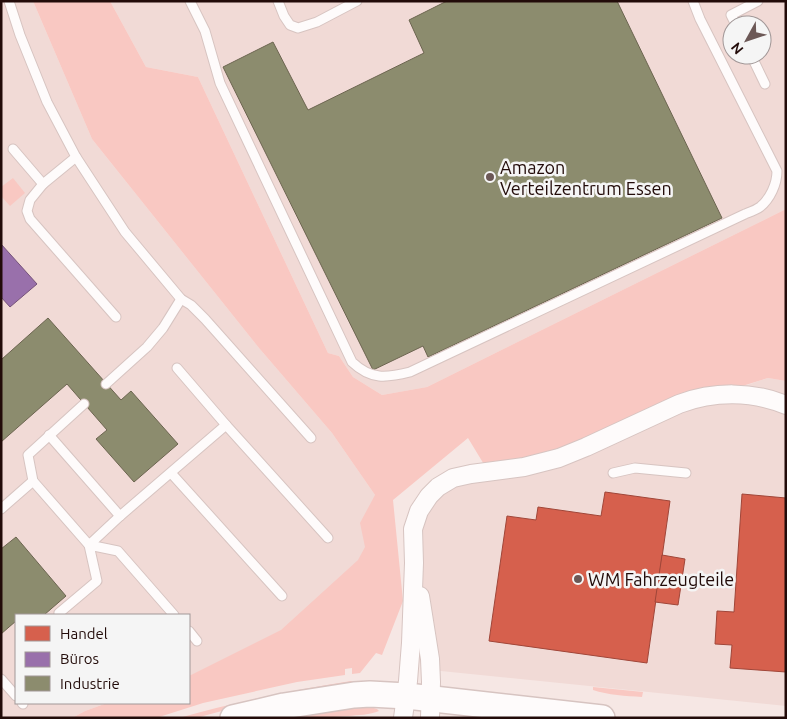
<svg xmlns="http://www.w3.org/2000/svg" width="787" height="719" font-family="Ubuntu,sans-serif">
  <style>
    .built { fill: #f1dad6; fill-rule: evenodd }
    .green { fill: #f9c8c2 }
    .shops { fill: #d6604d; stroke: #a04639 }
    .offices { fill: #9970ab; stroke: #75527a }
    .industry { fill: #8c8c6e; stroke: #6c6550 }
    .lines { fill: none; stroke-linecap: round; stroke-linejoin: round }
    .service-casing { stroke: #d7c4c1; stroke-width: 11 }
    .minor-casing { stroke: #d7c4c1; stroke-width: 20 }
    .secondary-casing { stroke: #d7c4c1; stroke-width: 28 }
    .service { stroke: #fefbfb; stroke-width: 9 }
    .minor { stroke: #fefbfb; stroke-width: 18 }
    .secondary { stroke: #fefbfb; stroke-width: 25 }
    .poi-dot { fill: #6c5856; stroke: #f5f5f5; stroke-width: 2 }
    .labels { text-anchor: middle; dominant-baseline: central; stroke-width: 5; stroke-linejoin: round; paint-order: stroke }
    .poi-label { font-size: 18px; fill: #220b09; stroke: #f5f5f5; text-anchor: start }
  </style>
  <rect width="100%" height="100%" fill="#f6e7e4"/>
  <g class="built">
    <polygon points="1,1 33,1 92,139 259,348 332,433 375,495 382,592 189,678 189,615 16,615 16,703 107,703 85,711 72,718 1,718"/>
    <path d="M110,1H786V209L427,387L382,395L353,377L339,356L328,353L198,77L146,67ZM732,25H762V55H732Z"/>
    <polygon points="768,378 786,381 786,706 431,670 412,542 428,493"/>
  </g>
  <g class="green">
    <polygon points="33,1 110,1 146,67 198,77 328,353 339,356 353,377 382,395 427,387 786,209 786,381 768,378 630,421 535,459 485,466 468,438 393,500 403,601 382,655 376,653 360,673 352,674 352,668 345,669 345,675 297,682 203,703 156,718 72,718 85,711 107,703 189,703 189,676 281,630 358,560 365,547 360,523 375,495 332,433 259,348 92,139"/>
    <polygon points="13,178 25,193 10,206 1,196 1,187"/>
    <path d="M351,681L357,683L240,706L196,718H179C235,702 293,690 351,681Z"/>
    <path d="M593,687L643,692L642,697C626,696 608,695 593,690Z"/>
    <path d="M364,705L377,709L379,711C370,715 358,715 348,716C324,718 300,718 276,718Z"/>
  </g>
  <g class="shops">
    <polygon points="605,492 670,501 647,663 489,641 507,516 536,520 538,507 601,516"/>
    <polygon points="742,494 786,498 786,672 730,668 732,645 715,644 717,611 734,612"/>
    <polygon points="662,555 685,559 678,605 655,602"/>
  </g>
  <polygon class="offices" points="1,244 37,284 10,307 1,297"/>
  <g class="industry">
    <polygon points="447,1 617,1 722,218 428,357 423,346 373,370 223,67 273,42 308,110 424,53 409,20"/>
    <polygon points="48,318 121,400 131,391 178,444 134,482 96,439 107,430 67,384 1,442 1,358 2,359"/>
    <polygon points="16,537 66,596 44,615 16,615 16,621 1,634 1,549"/>
  </g>
  <g class="lines">
    <defs>
      <g id="service">
        <polyline points="9,1 20,35 47,102 76,157 125,232 181,299 191,305 205,319 311,438"/>
        <path d="M190,1L205,31L220,83L352,362C371,380 386,378 410,372L745,214C750,212 756,210 760,207C770,199 777,184 777,171L700,19L693,1"/>
        <polyline points="278,1 284,16 290,25 298,28 317,22 357,1"/>
        <polyline points="736,25 731,15 758,1"/>
        <polyline points="751,55 765,84"/>
        <polyline points="13,149 43,184"/>
        <polyline points="76,157 43,184 30,200 27,211 30,219 116,317"/>
        <polyline points="177,368 226,425 328,538"/>
        <polyline points="106,384 147,347 163,328 181,299"/>
        <polyline points="84,404 28,455 33,481 89,545 120,516 226,425"/>
        <polyline points="49,435 120,516"/>
        <polyline points="171,473 282,596"/>
        <polyline points="613,473 635,468 686,473"/>
        <polyline points="1,509 33,481"/>
        <polyline points="60,615 59,613 97,581 89,545 118,551 174,615"/>
        <polyline points="189,631 197,641"/>
        <polyline points="1,679 16,696"/>
        <polyline points="22,703 23,704"/>
      </g>
      <g id="minor">
        <polyline points="420,596 430,659 431,682 430,718"/>
        <path d="M403,718L408,681L411,643L414,563L413,529L419,511L429,496L438,487L453,478L471,474L524,467L559,458L586,447L679,404C714,391 752,391 786,405"/>
      </g>
      <polyline id="secondary" points="233,718 284,706 354,695 370,694 407,696 602,718"/>
    </defs>
    <use href="#service" class="service-casing"/>
    <use href="#minor" class="minor-casing"/>
    <use href="#secondary" class="secondary-casing"/>
    <use href="#service" class="service"/>
    <use href="#minor" class="minor"/>
    <use href="#secondary" class="secondary"/>
  </g>
  <g class="poi-dot">
    <circle cx="490" cy="177" r="5"/>
    <circle cx="578" cy="579" r="5"/>
  </g>
  <g class="labels">
    <g class="poi-label">
      <text x="500" y="167">Amazon<tspan x="500" dy="21">Verteilzentrum Essen</tspan></text>
      <text x="588" y="579">WM Fahrzeugteile</text>
    </g>
  </g>
  <rect width="787" height="719" fill="none" stroke="#220b09" stroke-width="5"/>
  <rect x="15" y="614" width="175" height="90" fill="#f5f5f5" stroke="#a19797"/>
  <rect x="25" y="626" width="25" height="15" fill="#d6604d" stroke="#a19797"/>
  <text x="60" y="639" font-size="15" fill="#220b09">Handel</text>
  <rect x="25" y="652" width="25" height="15" fill="#9970ab" stroke="#a19797"/>
  <text x="60" y="664" font-size="15" fill="#220b09">Büros</text>
  <rect x="25" y="676" width="25" height="15" fill="#8c8c6e" stroke="#a19797"/>
  <text x="60" y="689" font-size="15" fill="#220b09">Industrie</text>
  <g transform="translate(747 40) rotate(230)"><circle r="24" fill="#f5f5f5" stroke="#a19797"/>
  <path d="M0-4L9 19L0 12L-9 19Z" fill="#6c5856"/>
  <text y="-8" font-size="14" font-weight="bold" text-anchor="middle" fill="#220b09">N</text>
  </g>
</svg>
